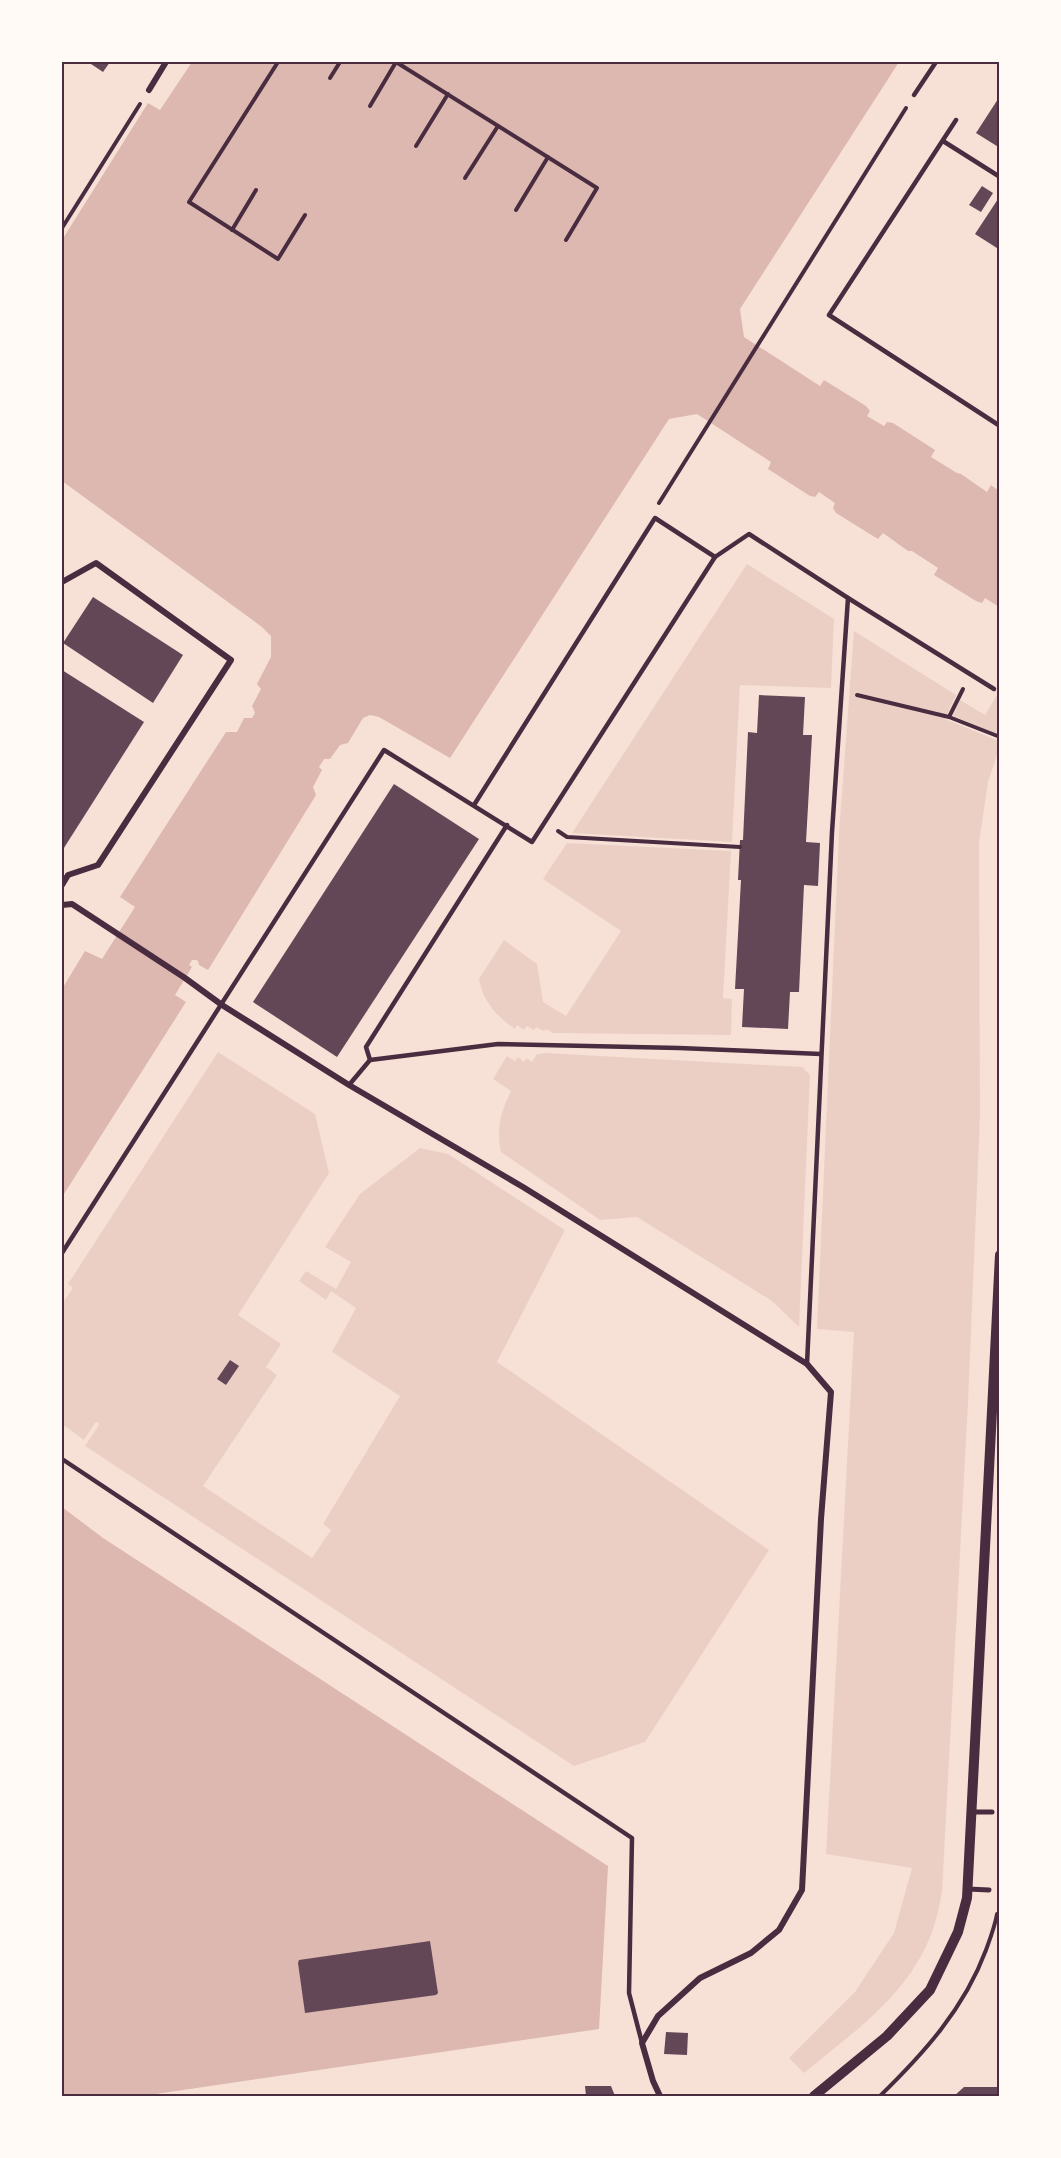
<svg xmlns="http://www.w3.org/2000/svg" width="1061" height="2158" font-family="'Public Sans',sans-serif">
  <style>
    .green { fill: #ebcfc5 }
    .water { fill: #dcb8b0 }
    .building { fill: #644757 }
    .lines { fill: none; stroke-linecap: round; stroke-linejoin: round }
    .path { stroke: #4a2c40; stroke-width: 4 }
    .service { stroke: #4a2c40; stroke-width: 4.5 }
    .pedestrian { stroke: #4a2c40; stroke-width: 5 }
    .minor { stroke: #4a2c40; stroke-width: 6 }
    .tertiary { stroke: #4a2c40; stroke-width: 10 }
    .neatline { fill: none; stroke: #4a2c40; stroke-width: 2 }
  </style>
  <rect width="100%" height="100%" fill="#f7e1d7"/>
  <g class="green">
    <polygon points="747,564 834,619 831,688 740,685 732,842 572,833"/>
    <path d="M854,631L956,695L945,719L999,741L1000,746L988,782L979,843L980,1116L968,1403L942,1892C939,1907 936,1923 930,1937C906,1997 852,2033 804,2073L789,2058L855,1992L894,1933L912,1868L826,1854L854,1332L817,1329L839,833Z"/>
    <polygon points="999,692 999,735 953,716 960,700 985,715"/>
    <path d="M567,843L731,851L723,998L732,999L731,1035L553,1033L546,1029L544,1031L536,1027L534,1030L527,1026L524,1030L517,1025L515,1029C496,1016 483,1001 479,979L504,940L537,964L543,1002L566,1016L621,931L543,879Z"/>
    <polygon points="218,1052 315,1114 329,1173 238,1315 281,1344 266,1367 277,1375 203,1486 312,1558 331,1530 323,1524 400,1396 332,1352 356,1308 331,1291 326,1300 299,1281 306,1271 336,1289 351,1262 325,1247 360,1194 420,1148 448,1154 565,1230 497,1362 769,1550 645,1742 574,1766 85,1446 99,1425 98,1422 95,1423 84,1440 62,1424 62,1304 73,1288 68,1284"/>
    <path d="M546,1053L802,1067L810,1075L799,1327L772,1301L637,1217L600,1220L501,1152C496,1129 501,1111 511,1091L493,1079L507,1056L515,1061L518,1057L524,1062L526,1058L532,1062L537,1054Z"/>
  </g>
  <g class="water">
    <polygon points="192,62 899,62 740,309 744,337 820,386 824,380 866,406 870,411 867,416 884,426 887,422 893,423 935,450 931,457 957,473 961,474 987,492 991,485 999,491 999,607 985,598 982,603 976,601 934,575 938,568 912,551 908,551 883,533 878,539 836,513 833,508 835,503 819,492 815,497 810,496 768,469 771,462 697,414 669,419 450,758 379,717 370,715 363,718 348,743 340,745 330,759 324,759 319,767 322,770 313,787 316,795 208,970 199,965 198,961 196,960 192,960 189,965 192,967 175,995 186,1002 62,1197 62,989 85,951 102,959 135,907 120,897 226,732 237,732 244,718 252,718 255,713 252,706 261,689 257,684 271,657 271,636 262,627 62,481 62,240 148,103 160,110"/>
    <polygon points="62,1507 103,1538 608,1866 599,2029 142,2096 62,2096"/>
  </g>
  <g class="building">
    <polygon points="88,62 110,62 103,72"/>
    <polygon points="1000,96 1000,148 976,133"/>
    <polygon points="982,186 993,193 981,212 969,205"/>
    <polygon points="1000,196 1000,250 975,234"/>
    <polygon points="93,597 183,655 153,703 63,643"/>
    <polygon points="62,670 144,722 62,851"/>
    <polygon points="759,695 805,697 803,735 812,735 806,842 820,843 818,886 804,885 799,992 790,992 788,1029 742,1027 744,989 735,989 741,880 738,880 740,840 743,840 748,732 757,733"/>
    <polygon points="394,784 479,839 337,1057 253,1002"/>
    <polygon points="230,1360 239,1366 226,1385 217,1379"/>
    <polygon points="998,1766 1000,1766 1000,1782 997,1782"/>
    <polygon points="430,1941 438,1993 436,1995 305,2013 298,1963 299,1960"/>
    <polygon points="666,2032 688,2033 687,2055 664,2054"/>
    <polygon points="585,2086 611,2086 615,2096 586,2096"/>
    <polygon points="964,2087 1000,2087 1000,2096 954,2096"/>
  </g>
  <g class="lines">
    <g class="path">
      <polyline points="278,62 189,202 278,259 305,215"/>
      <polyline points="396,62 597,188 566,240"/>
      <polyline points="330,78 340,62"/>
      <polyline points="370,106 396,62"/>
      <polyline points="416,146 448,94"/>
      <polyline points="465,178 498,126"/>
      <polyline points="516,210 548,157"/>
      <polyline points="62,228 140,104"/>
      <polyline points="232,230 256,190"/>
      <polyline points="659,503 906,108"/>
      <polyline points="963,689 949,717 1000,737"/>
      <polyline points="857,695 949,717"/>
      <polyline points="558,831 567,837 740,847"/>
      <path d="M880,2096C924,2053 964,2009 986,1950C990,1939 995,1926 997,1914"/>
    </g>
    <g class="service">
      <polyline points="914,95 936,62"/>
      <polyline points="956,120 829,315 1000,426"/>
      <polyline points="943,141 1000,177"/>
      <polyline points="715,557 749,534 848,598 832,832 807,1364"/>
      <polyline points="848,598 994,689"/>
      <polyline points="370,1060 498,1044 679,1048 821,1054"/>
      <polyline points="349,1085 370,1060 366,1047 507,825"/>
      <polyline points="62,1253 384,750 532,842 715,557 655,518 474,805"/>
      <polyline points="62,1459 632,1838 629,1993 642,2043"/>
    </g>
    <g class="pedestrian">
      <polyline points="973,1812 992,1812"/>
      <polyline points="968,1889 989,1890"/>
    </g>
    <g class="minor">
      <polyline points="149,90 166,62"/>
      <polyline points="62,582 96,563 231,660 98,865 68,875 62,885"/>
      <polyline points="62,905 72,904 185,978 222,1005 349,1085 523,1187 807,1364 831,1392 821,1519 802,1890 779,1930 751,1953 700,1978 658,2016 642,2043 653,2081 660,2096"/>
    </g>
    <polyline class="tertiary" points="814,2096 887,2036 930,1990 958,1932 967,1898 1000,1255"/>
  </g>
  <rect width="1061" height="2158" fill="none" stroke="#fffaf5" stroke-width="126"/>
  <rect x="63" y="63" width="935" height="2032" class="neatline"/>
</svg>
